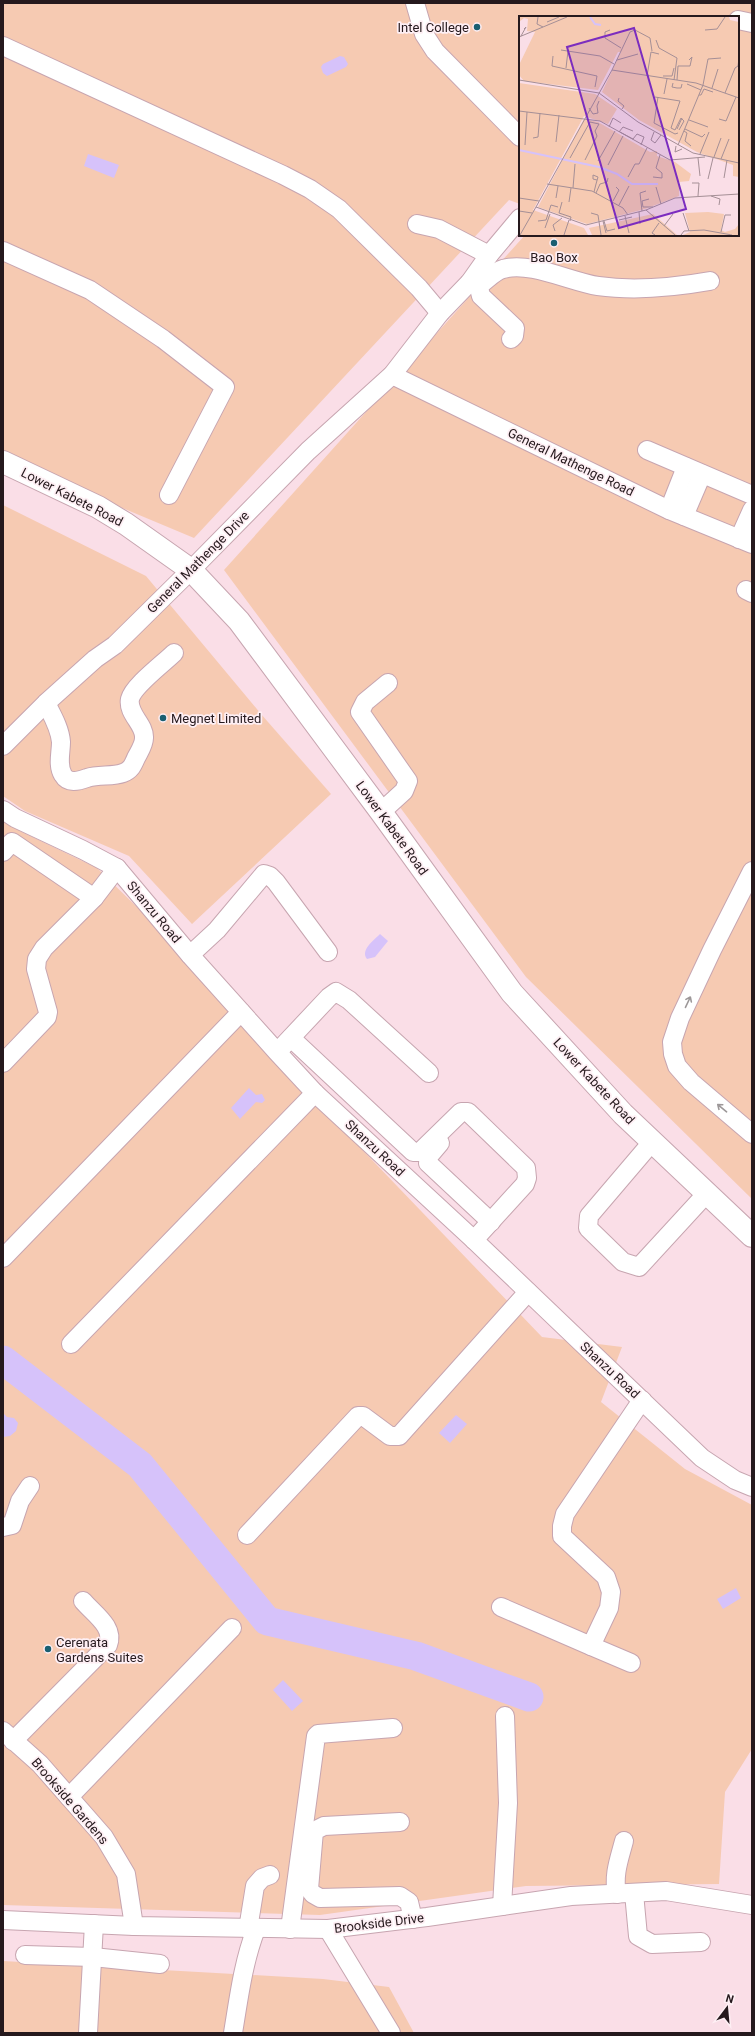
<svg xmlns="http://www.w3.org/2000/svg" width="755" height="2036" font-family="Roboto,sans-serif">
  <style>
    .green { fill: #f6cab2 }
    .water { fill: #d6c2fa }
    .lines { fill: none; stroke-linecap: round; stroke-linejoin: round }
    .river { stroke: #d6c2fa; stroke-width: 29 }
    .minor-casing { stroke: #c7a5b0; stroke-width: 20 }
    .major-casing { stroke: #c7a5b0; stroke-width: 24 }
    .minor { stroke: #fff; stroke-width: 18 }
    .major { stroke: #fff; stroke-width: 22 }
    .oneway { stroke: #9d9899 }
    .poi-dot { fill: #195f71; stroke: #feeff4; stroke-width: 1.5 }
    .labels { text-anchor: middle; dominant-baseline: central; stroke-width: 3.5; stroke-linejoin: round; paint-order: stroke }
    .poi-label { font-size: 13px; fill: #25191d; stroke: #feeff4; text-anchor: start }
    .street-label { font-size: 13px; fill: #25191d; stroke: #feeff4 }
    .inset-river { fill: none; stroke: #d6c2fa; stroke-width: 2 }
    .inset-road { fill: none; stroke: #a58f96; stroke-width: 1 }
    .view { fill: #7b2cbf; fill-opacity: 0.15; stroke: #7b2cbf; stroke-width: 2 }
    .inset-edge { fill: none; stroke: #25191d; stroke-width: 2 }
  </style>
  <rect width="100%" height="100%" fill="#fadee7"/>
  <g class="green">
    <polygon points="3,3 752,3 752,1199 526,977 224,570 525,235 738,235 738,17 520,17 520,204 509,200 194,538 3,458"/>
    <polygon points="3,505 146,576 261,714 331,794 192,924 129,856 25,811 3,796"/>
    <polygon points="3,820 20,831 97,868 141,911 326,1112 542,1337 622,1347 601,1402 685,1469 752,1505 752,1749 725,1792 719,1884 526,1886 320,1915 3,1905"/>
    <polygon points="3,1961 323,1979 389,1987 414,2033 3,2033"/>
  </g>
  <g class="water">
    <polygon points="340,56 344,57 348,64 346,67 327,76 323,73 321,67 323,64"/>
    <polygon points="88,154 119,165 114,178 84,166"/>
    <path d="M380,934L388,941L375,957L367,959C360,950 374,940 380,934Z"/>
    <polygon points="249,1088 256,1095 262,1094 265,1100 262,1103 256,1102 240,1119 231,1108"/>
    <polygon points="3,1413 7,1417 14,1418 18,1423 16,1431 10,1436 3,1437"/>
    <polygon points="456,1415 467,1424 450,1443 439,1433"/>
    <polygon points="736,1588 741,1598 723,1609 717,1599"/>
    <polygon points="283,1680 303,1701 292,1711 273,1690"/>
  </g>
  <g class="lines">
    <polyline class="river" points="3,1360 140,1465 267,1621 416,1656 529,1697"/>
    <defs>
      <g id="minor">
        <polyline points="415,3 424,34 435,51 520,137"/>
        <polyline points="738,20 752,23"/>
        <polyline points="3,46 283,175 310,189 339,209 419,288 440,313"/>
        <polyline points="417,224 439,229 489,255"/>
        <polyline points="3,251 90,290 163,339 225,387 169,495"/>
        <path d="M470,282L481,284C488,279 495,271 503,269C530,261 571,282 598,286C633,291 676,287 710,281"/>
        <polyline points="478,284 481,296 515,328 514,336 511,339"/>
        <polyline points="392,375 669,510 752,544"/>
        <polyline points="647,450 752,495"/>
        <polyline points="669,510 686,467"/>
        <polyline points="684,516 702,474"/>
        <polyline points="739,539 752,510"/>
        <polyline points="746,590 752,593"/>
        <path d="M46,703C52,715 60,728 61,742C61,753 57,765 63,775C68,784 79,781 87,778C99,774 112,777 123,773C131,770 133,765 136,758C139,752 144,745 144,738C145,724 127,714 130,699C133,686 164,663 174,653"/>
        <polyline points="3,746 46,703 95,659 115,645 191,570 308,451 392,375 440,313 470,282 489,255 520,218"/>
        <polyline points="3,810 15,818 83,850 117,868 190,955 277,1052 315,1093 474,1240 702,1458 735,1480 752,1487"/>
        <polyline points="381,812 404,791 408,781 360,712 365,702 388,683"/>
        <polyline points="3,852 12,842 94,898"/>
        <polyline points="752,871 712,950 680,1018 672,1042 673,1054 677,1066 691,1082 752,1134"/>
        <polyline points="190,955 217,930 264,874 270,876 276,882 328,952"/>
        <polyline points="291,1038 413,1152 420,1152 461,1112 468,1112 526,1168 527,1178 525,1184 474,1240"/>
        <polyline points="283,1046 329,997 336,992 349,1000 429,1073"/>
        <polyline points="3,1063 47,1017 48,1012 36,969 37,959 44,948 94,898 117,868"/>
        <polyline points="652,1142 589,1216 588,1228 623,1262 639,1267 707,1193"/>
        <polyline points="440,1143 429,1156 428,1163 491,1222"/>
        <polyline points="3,1258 241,1012"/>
        <polyline points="71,1344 315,1093"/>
        <polyline points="3,1527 12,1525 20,1501 30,1486"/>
        <polyline points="247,1535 358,1416 363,1416 390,1436 399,1436 528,1292"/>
        <polyline points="501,1607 591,1646 609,1608 611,1592 606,1577 562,1536 562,1526 565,1514 642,1400"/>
        <polyline points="591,1646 631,1663"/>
        <polyline points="3,1731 40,1764 104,1837 126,1874 134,1926"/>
        <path d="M13,1741L108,1645C115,1627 94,1614 83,1601"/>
        <polyline points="69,1797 232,1628"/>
        <polyline points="400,1822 324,1826 314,1831 309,1889 313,1894 320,1898 400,1896 409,1902 413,1919"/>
        <polyline points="634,1893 638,1936 652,1944 701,1942"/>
        <path d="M617,1894C613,1875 619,1860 624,1841"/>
        <polyline points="502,1906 508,1803 505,1716"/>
        <polyline points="3,1920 134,1926 328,1929 427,1917 571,1896 666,1891 752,1905"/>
        <polyline points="248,1929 255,1886 262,1878 270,1875"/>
        <polyline points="290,1929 316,1736 318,1734 393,1728"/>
        <polyline points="328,1929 391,2033"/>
        <polyline points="25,1955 93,1957 160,1964"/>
        <polyline points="88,2033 94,1924"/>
        <path d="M233,2033C239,1997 243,1963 256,1929"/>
      </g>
      <polyline id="major" points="3,462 98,507 126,524 191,570 239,621 381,812 512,993 623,1114 752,1236"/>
    </defs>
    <use href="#minor" class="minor-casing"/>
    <use href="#major" class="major-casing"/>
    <use href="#minor" class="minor"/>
    <use href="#major" class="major"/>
  </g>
  <defs><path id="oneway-shaft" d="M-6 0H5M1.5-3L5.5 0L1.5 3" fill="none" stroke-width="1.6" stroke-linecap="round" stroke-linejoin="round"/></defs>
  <g class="oneway">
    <use href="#oneway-shaft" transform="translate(688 1002) rotate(-65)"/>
    <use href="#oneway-shaft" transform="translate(722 1108) rotate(-140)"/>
  </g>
  <g class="poi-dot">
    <circle cx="477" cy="27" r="4"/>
    <circle cx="554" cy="243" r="4"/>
    <circle cx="163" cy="718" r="4"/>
    <circle cx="48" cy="1649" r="4"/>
  </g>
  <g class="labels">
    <g class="poi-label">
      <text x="469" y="27" text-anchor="end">Intel College</text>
      <text x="554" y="257" text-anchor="middle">Bao Box</text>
      <text x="171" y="718">Megnet Limited</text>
      <text x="56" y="1642">Cerenata<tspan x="56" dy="15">Gardens Suites</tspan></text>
    </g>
    <g class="street-label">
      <text transform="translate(571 462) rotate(26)">General Mathenge Road</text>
      <text transform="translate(72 497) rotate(27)">Lower Kabete Road</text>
      <text transform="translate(198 562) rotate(-45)">General Mathenge Drive</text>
      <text transform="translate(392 828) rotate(54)">Lower Kabete Road</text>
      <text transform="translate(154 912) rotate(50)">Shanzu Road</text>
      <text transform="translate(594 1081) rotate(47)">Lower Kabete Road</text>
      <text transform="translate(375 1148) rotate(43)">Shanzu Road</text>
      <text transform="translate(610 1370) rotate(43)">Shanzu Road</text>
      <text transform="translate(70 1801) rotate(49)">Brookside Gardens</text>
      <text transform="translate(379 1923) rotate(-7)">Brookside Drive</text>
    </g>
  </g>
  <g transform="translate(519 16)">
    <rect width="220" height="220" fill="#fadee7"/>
    <path d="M0,1H210L211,4L220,6V161L214,160V149L178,136L120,104L83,76L102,36H99L79,74L5,65L0,59V49L16,16L8,15L9,3L5,2L0,6ZM0,67L76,78L98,93L89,108L65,100L14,194L65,212L69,219H0ZM65,103L79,106L131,136L138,135V140L156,146L172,158L170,165L160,166V180L126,193L68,208L19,191ZM189,196L205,198L202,214L206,216L216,213L220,208V219H164L171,216L166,197ZM134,198L158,219H73L70,212Z" fill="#f6cab2"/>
    <path class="inset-river" d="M71,1L76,8L82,9M0,134L80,151L98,158L113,168H139"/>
    <path class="inset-road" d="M19,1L18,8L24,11M28,6L40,1M91,14L86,16V22L102,32M186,14L198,13L206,1M2,20L7,11L5,13M0,21L48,1M137,24L140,32L158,42L155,64M42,34L81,40L95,48M133,35L131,22L116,14L111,16L93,54L17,191L67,209L127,194L156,182L220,178M34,40L33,50L78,60L76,71M98,44L119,38M47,52L49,35M93,54L177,67L220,82M128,60L132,36L140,38M144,60H153L155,52M0,64L80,77L119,106L174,137L220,147M158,64L159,50H171L173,41L170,44M154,67L153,71L158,72H162L163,68M168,68L182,74M193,72L199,53M206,77L216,52L219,50L220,42M145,78L148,63M180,79H182L185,73L194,76M136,81L161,85L152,112L156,114L162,102L165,105L160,114M139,81L135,107L156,118L159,117M100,82L99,85L105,90L103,93M70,92L74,98L79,97L78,90L80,85M0,95L81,105L151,144L186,141M200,103L207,105L217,81M170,104L189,111M90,111L94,102L102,107M158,113L163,102M166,113L183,121L186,118M165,115L168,117L166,125L172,130M100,116L104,111L114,115M101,116L114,123L118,118L125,121L122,129M135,116L132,124L136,127L142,119M14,122L19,121L21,97M37,126L40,99M6,129L8,96M159,129L184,69L189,43L202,42M157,130L156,136L163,133M181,138L190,116M195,141L202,122M51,142L71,106L80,108M179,142L181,160M202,143L210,123M66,144L78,120L76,115L80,108M79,145L96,115M89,149L104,120M109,161L116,148H120L128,132M134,161L143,162V157L137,152L141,139M205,162L208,144M189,163L194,142M173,167H180L179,180M28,168L73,175L104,192L109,199M137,171L142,188M54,172L56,148M75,176L77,168L79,161L74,159V163L78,164M77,177L81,168L88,166L89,162M192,180L201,183L200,189M0,182L20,185M37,182L39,170M130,183L123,185L124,191H134M94,185L100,174L97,171M43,186L40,197L52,201L51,205M50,186L52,172M100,189L110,170M127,194L156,219M0,195L13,197M123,195L121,177L127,175M120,196L121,208M72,197L79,199L82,219M164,197L170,215M106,200L110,217M100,204L113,201M19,205L27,204L32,189L39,191M84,205L87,217M85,205L88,215L96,213M145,210L154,198M26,212L31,198M36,215L34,209L43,202M202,216L206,199H212M1,219L17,191M45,219L50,204M136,219L133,217L140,207M162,219L165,215L185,214L213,219"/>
    <path class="view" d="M115,12L167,193L100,212L48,31Z"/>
    <rect width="220" height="220" class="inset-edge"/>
  </g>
  <rect width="755" height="2036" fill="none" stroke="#25191d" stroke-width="8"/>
  <g transform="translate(727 2008) rotate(16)" stroke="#feeff4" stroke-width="3" paint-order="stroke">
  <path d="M0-3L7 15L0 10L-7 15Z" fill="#25191d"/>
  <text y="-6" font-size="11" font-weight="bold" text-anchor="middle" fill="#25191d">N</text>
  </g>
</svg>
